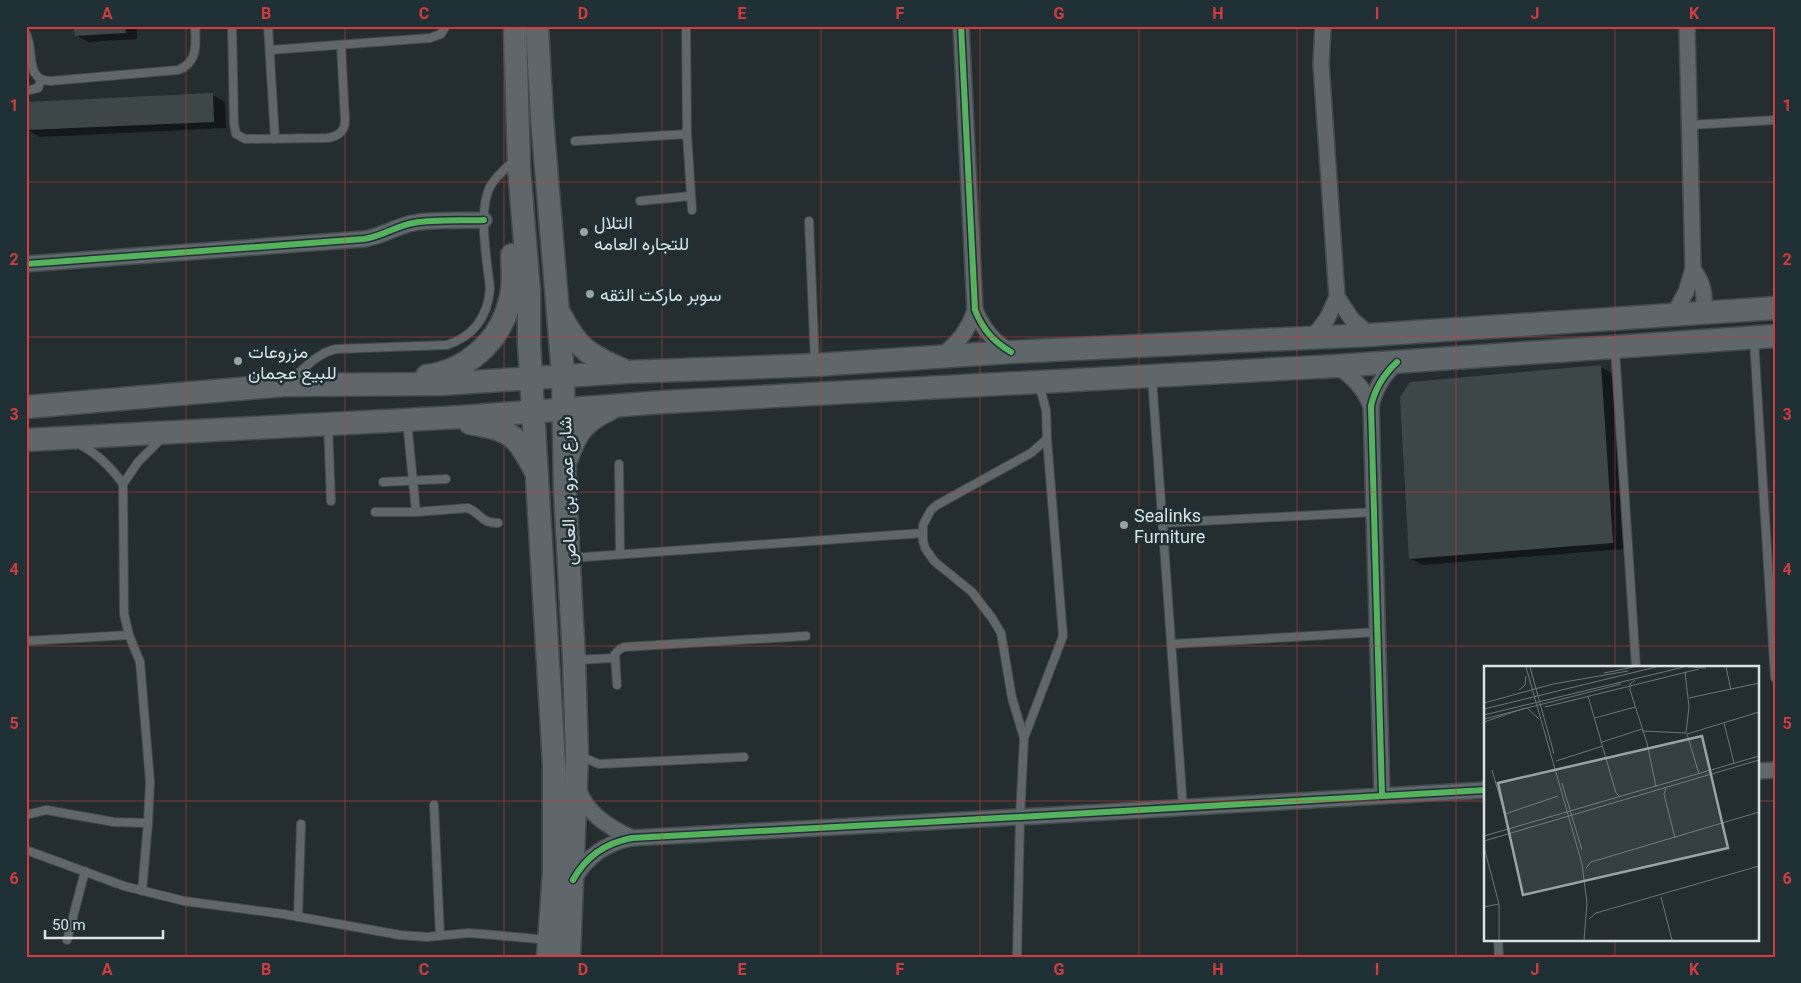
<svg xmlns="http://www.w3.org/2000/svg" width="1801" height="983" font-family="Roboto,Vazirmatn,sans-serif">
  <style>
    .shadow { fill: #0007 }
    .building { fill: #3e4748 }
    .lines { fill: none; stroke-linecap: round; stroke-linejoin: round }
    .service-casing { stroke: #424b4d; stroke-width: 10 }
    .minor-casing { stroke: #424b4d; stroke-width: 18 }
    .secondary-casing { stroke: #424b4d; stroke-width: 25 }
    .service { stroke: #60676a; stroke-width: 8 }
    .minor { stroke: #60676a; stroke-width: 15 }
    .secondary { stroke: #60676a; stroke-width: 22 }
    .cycleway-casing { stroke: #1f3136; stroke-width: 9 }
    .cycleway { stroke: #56b35d; stroke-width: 6 }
    .grid { fill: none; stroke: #d63b3b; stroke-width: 1; stroke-opacity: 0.55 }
    .poi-dot { fill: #98a3a6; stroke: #1f3136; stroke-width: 2 }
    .labels { text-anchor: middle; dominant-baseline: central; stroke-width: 5; stroke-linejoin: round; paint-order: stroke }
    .poi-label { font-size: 18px; fill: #d7e2e5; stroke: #1f3136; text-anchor: start }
    .street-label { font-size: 18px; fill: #d7e2e5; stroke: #1f3136 }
    .inset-road { fill: none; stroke: #6c7679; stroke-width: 1 }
    .view { fill: #98a3a6; fill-opacity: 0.15; stroke: #98a3a6; stroke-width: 2.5 }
    .inset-edge { fill: none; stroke: #d7e2e5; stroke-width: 2.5 }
    .neatline { fill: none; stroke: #d63b3b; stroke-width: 2 }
    .grid-label { font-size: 16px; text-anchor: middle; font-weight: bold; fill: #d63b3b }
  </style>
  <rect width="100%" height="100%" fill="#242e31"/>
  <g class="shadow">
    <polygon points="75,26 137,26 137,39 88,42 76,35"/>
    <polygon points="213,95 225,102 226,128 40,137 26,129"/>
    <polygon points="1601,367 1613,374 1624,549 1422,565 1410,558"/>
  </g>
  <g class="building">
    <polygon points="74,26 125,26 126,33 75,36"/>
    <polygon points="213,93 214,122 26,130 26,102"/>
    <polygon points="1601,365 1613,543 1409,559 1400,397 1410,382"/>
  </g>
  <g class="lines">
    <defs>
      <g id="service">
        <path d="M232,26L234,124L236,134L245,139L328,138C339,136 345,131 345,120L341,45"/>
        <polyline points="268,26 275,139"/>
        <polyline points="686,26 687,134 692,210"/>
        <path d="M26,34C35,51 24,80 50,81L178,70C198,63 196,44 195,26"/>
        <polyline points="270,50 430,38 441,34 446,26"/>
        <polyline points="26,91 38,88 41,80"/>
        <polyline points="1690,125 1775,120"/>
        <polyline points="575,141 687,134"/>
        <polyline points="640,201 691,196"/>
        <polyline points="809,221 815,363"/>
        <polyline points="1754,340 1775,678"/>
        <polyline points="1615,349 1636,667"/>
        <polyline points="1152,378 1183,808"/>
        <path d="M291,380C305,368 317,353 336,349L447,345C474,336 488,317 490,288C487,260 477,209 491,185C497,175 507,167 515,160"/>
        <polyline points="407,421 416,512"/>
        <polyline points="328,425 331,501"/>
        <path d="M79,444C98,454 111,467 123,484"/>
        <polyline points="619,464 620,554"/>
        <polyline points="383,482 446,479"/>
        <path d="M375,512H416L468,508C481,513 480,523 498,523"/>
        <polyline points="1163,523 1374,512"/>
        <polyline points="571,558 923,533"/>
        <polyline points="26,641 129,635"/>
        <polyline points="1171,644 1378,632"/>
        <polyline points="576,660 614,658"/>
        <polyline points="617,685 615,654 620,649 624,647 806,636"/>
        <polyline points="1024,738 1063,636 1047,439"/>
        <polyline points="579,756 599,764 744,757"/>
        <polyline points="434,805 440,936"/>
        <polyline points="26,815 46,810 114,822 148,823"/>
        <polyline points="26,850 124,886 184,901 283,914 400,935 427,937 468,933 483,934 548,940"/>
        <polyline points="142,891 148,823 150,782 140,662 129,635 124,614 123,484 138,462 162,438"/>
        <polyline points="298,917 301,824"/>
        <polyline points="1498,939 1499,957"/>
        <polyline points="67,940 85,871"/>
        <polyline points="1017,957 1020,817 1024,738 1012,698 1001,633 992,618 972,592 934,561 925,548 923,541 923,525 931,510 937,505 1031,453 1047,439 1046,410 1039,384"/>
      </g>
      <g id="minor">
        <path d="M961,26L975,310C983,329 993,341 1011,352"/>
        <path d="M26,264L364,239C381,237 396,226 413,223C435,219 461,221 484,220"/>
        <path d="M1693,269C1703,283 1706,295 1703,312"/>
        <polyline points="1337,297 1351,318 1369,335"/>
        <polyline points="1674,314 1686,292 1693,269 1687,26"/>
        <polyline points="1312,338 1327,319 1337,297 1321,64 1323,26"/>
        <path d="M939,357C958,344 968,331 975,310"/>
        <path d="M1336,366C1353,376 1364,388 1371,406"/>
        <polyline points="1757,771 1775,770"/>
        <path d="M578,788C586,813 608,827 632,838"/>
        <path d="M1382,796L1371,406C1375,388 1383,375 1397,362"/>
        <path d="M574,879C587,856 606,843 632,838L1020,817L1485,790"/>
      </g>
      <g id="secondary">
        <polyline points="515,26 519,168 529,291 529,343 554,764 554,871 548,957"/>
        <polyline points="537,26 542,118 563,375 565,491 574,660 577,755 569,957"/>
        <path d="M561,316C577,348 590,356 623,370"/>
        <path d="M427,376C466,371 499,342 509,304C514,288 513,271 512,255"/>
        <polyline points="26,407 285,385 441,384 626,372 815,365 1011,352 1369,335 1775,308"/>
        <path d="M470,423C512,431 515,433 535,470"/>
        <polyline points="26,440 461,417 664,402 1336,366 1775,336"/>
        <path d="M567,458C576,432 584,421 610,409"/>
      </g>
    </defs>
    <use href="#service" class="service-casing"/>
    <use href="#minor" class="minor-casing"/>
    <use href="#secondary" class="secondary-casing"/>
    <use href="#service" class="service"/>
    <use href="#minor" class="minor"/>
    <use href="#secondary" class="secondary"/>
    <defs>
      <g id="cycleway">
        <path d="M961,26L975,310C983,330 993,341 1011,352"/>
        <path d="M26,264L364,239C381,237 396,226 413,223C435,219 461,221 484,220"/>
        <path d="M1382,796L1371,406C1375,388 1383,375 1397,362"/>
        <path d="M573,880C586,856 605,843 632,838L1020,817L1485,790"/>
      </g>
    </defs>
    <use href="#cycleway" class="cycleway-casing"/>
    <use href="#cycleway" class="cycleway"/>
  </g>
  <path class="grid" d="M186,26V957M345,26V957M504,26V957M662,26V957M821,26V957M980,26V957M1139,26V957M1297,26V957M1456,26V957M1615,26V667M26,182H1775M26,337H1775M26,492H1775M26,646H1775M26,801H1485M1757,801H1775M1615,939V957"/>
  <g class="poi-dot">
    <circle cx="584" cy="232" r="5"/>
    <circle cx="590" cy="294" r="5"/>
    <circle cx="238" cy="361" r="5"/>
    <circle cx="1124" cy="525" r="5"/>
  </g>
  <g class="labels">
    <g class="poi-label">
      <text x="594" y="222">التلال<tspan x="594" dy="21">للتجاره العامه</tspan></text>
      <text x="600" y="294">سوبر ماركت الثقه</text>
      <text x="248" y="351">مزروعات<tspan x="248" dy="21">للبيع عجمان</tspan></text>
      <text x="1134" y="515">Sealinks<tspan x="1134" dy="21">Furniture</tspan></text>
    </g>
    <g class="street-label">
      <text transform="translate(567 491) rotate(-92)">شارع عمرو بن العاص</text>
    </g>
  </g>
  <g transform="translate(1484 666)">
    <rect width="275" height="275" fill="#242e31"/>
    <path class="inset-road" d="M42,1L98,198L103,237L100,274M46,1L70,88M204,1L222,2M242,1L247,24M120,7L150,1M151,14L146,18V24L163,77L172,121M35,24L41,19L42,10M104,30L132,127L136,131M205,32L275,17M0,37L69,18L144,5M61,41L215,3M43,42L55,53M0,43L172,1M0,49L200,1M111,52L151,41M0,53L137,18M0,56L41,42M240,57L250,97M158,65L202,67L205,41L201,6M118,76L158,63M72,95L119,80M8,104L25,163M215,108L203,68L275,46M78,117L98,184M182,122L180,128L191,172M21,148L74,130M0,170L275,90M0,175L275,94M0,181L15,238V274M102,202L107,196L275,146M177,231L188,274M0,241L15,238M105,253L112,247L275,200"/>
    <path class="view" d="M218,70L244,182L39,229L14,117Z"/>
    <rect width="275" height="275" class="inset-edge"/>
  </g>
  <rect width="1801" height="983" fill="none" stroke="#1f3136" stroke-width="55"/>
  <path d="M45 930v8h118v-8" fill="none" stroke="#d7e2e5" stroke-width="2.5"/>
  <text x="52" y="930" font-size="15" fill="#d7e2e5" stroke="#1f3136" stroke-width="4" paint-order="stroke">50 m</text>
  <rect x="28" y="28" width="1746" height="928" class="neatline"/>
  <g class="grid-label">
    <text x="107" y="19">A</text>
    <text x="266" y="19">B</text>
    <text x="424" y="19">C</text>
    <text x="583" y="19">D</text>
    <text x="742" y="19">E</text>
    <text x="900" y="19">F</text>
    <text x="1059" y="19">G</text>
    <text x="1218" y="19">H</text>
    <text x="1377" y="19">I</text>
    <text x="1535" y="19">J</text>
    <text x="1694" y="19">K</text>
    <text x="14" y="111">1</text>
    <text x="1787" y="111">1</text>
    <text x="14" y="265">2</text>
    <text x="1787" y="265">2</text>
    <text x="14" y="420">3</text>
    <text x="1787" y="420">3</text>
    <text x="14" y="575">4</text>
    <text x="1787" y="575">4</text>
    <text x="14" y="729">5</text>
    <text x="1787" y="729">5</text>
    <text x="14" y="884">6</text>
    <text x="1787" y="884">6</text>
    <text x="107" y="975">A</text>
    <text x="266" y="975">B</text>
    <text x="424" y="975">C</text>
    <text x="583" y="975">D</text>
    <text x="742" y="975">E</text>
    <text x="900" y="975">F</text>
    <text x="1059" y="975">G</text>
    <text x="1218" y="975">H</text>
    <text x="1377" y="975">I</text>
    <text x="1535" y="975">J</text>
    <text x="1694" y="975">K</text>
  </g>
</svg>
